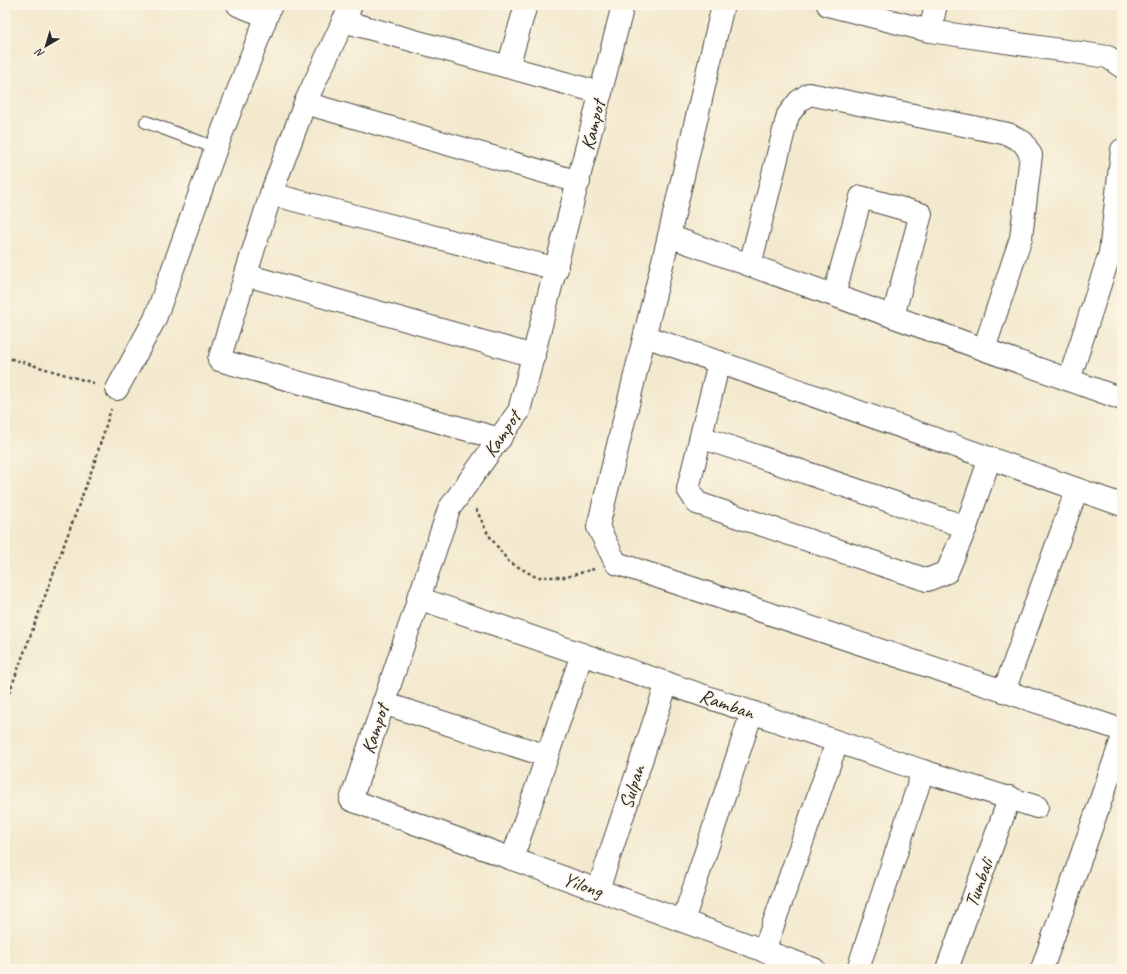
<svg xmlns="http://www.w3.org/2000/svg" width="1127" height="974" font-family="Caveat,sans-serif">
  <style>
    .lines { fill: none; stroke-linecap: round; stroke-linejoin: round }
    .lane-casing { stroke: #494843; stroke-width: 14 }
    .street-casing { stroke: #494843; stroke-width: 24 }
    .path { stroke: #494843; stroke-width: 2.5; stroke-dasharray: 3 3; stroke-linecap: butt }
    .lane { stroke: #fff; stroke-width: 12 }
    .street { stroke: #fff; stroke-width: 22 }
    .labels { text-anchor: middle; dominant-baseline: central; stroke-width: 3; stroke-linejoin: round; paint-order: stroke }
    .street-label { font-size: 20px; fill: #2b2b2b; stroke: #fcf5e5 }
  </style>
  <rect width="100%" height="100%" fill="#fcf5e5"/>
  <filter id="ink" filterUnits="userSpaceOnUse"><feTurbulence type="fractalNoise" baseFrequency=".025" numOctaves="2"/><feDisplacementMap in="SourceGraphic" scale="8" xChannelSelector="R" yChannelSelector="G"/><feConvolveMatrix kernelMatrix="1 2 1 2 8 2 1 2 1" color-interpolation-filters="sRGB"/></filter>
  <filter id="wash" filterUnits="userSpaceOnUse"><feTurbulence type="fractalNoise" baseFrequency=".012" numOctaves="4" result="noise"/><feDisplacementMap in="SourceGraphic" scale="16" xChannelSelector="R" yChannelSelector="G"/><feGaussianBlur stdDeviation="0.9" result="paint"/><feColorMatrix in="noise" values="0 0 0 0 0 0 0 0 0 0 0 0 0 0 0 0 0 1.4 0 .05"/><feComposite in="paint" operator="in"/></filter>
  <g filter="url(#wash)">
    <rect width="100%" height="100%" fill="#f3e9ce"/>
  </g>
  <g filter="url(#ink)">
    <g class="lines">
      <defs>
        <polyline id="lane" points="146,122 216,148"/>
        <g id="street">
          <polyline points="238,5 266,16"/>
          <polyline points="351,5 305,103 271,194 219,360 500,439"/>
          <polyline points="621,5 621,13 519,411 449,509 351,800 814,969"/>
          <polyline points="723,5 669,236 598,527 616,563 1122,730"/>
          <polyline points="828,5 930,31 1108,57 1122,67"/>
          <polyline points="343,21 601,93"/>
          <polyline points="930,31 936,5"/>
          <polyline points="508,67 526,5"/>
          <polyline points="305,103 579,182"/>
          <polyline points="271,194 557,269"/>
          <polyline points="669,236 1122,399"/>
          <polyline points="750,265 788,115 799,101 809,94 1008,134 1023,142 1031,155 1021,238 984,349"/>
          <polyline points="246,275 534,356"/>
          <polyline points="834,295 861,197 921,214 893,316"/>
          <polyline points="645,336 1122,505"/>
          <polyline points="719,362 688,489 697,503 927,580 947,572 966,527 990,458"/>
          <polyline points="1069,380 1110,253 1122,150"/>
          <polyline points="117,389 155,319 216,148 271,5"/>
          <polyline points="701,437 966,527"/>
          <polyline points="418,598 923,771 1037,807"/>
          <polyline points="1004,691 1077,489"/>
          <polyline points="383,703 547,756"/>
          <polyline points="512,859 582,654"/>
          <polyline points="598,890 667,683"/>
          <polyline points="683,921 752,712"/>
          <polyline points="764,951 837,742"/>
          <polyline points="858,969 923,771"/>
          <polyline points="947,969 1010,797"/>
          <polyline points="1042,969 1122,739"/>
        </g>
      </defs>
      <use href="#lane" class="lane-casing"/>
      <use href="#street" class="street-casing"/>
      <g class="path">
        <polyline points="5,357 97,384"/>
        <polyline points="476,509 488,534 508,561 536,577 566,577 594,569"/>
        <polyline points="5,704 94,464 111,409"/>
      </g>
      <use href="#lane" class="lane"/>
      <use href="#street" class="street"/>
    </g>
  </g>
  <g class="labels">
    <g class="street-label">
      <text transform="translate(593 125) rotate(-76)">Kampot</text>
      <text transform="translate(502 434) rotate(-56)">Kampot</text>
      <text transform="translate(727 704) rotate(19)">Ramban</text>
      <text transform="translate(375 729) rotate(-72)">Kampot</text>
      <text transform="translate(632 787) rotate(-72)">Sulpan</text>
      <text transform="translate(979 883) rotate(-70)">Tumbali</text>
      <text transform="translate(583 885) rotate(20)">Yilong</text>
    </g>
  </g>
  <rect width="1127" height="974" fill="none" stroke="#fcf5e5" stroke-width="20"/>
  <g transform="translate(46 46) rotate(218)" stroke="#fcf5e5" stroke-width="3" paint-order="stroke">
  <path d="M0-3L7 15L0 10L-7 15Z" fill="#2b2b2b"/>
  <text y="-6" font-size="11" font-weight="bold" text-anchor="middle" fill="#2b2b2b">N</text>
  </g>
</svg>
